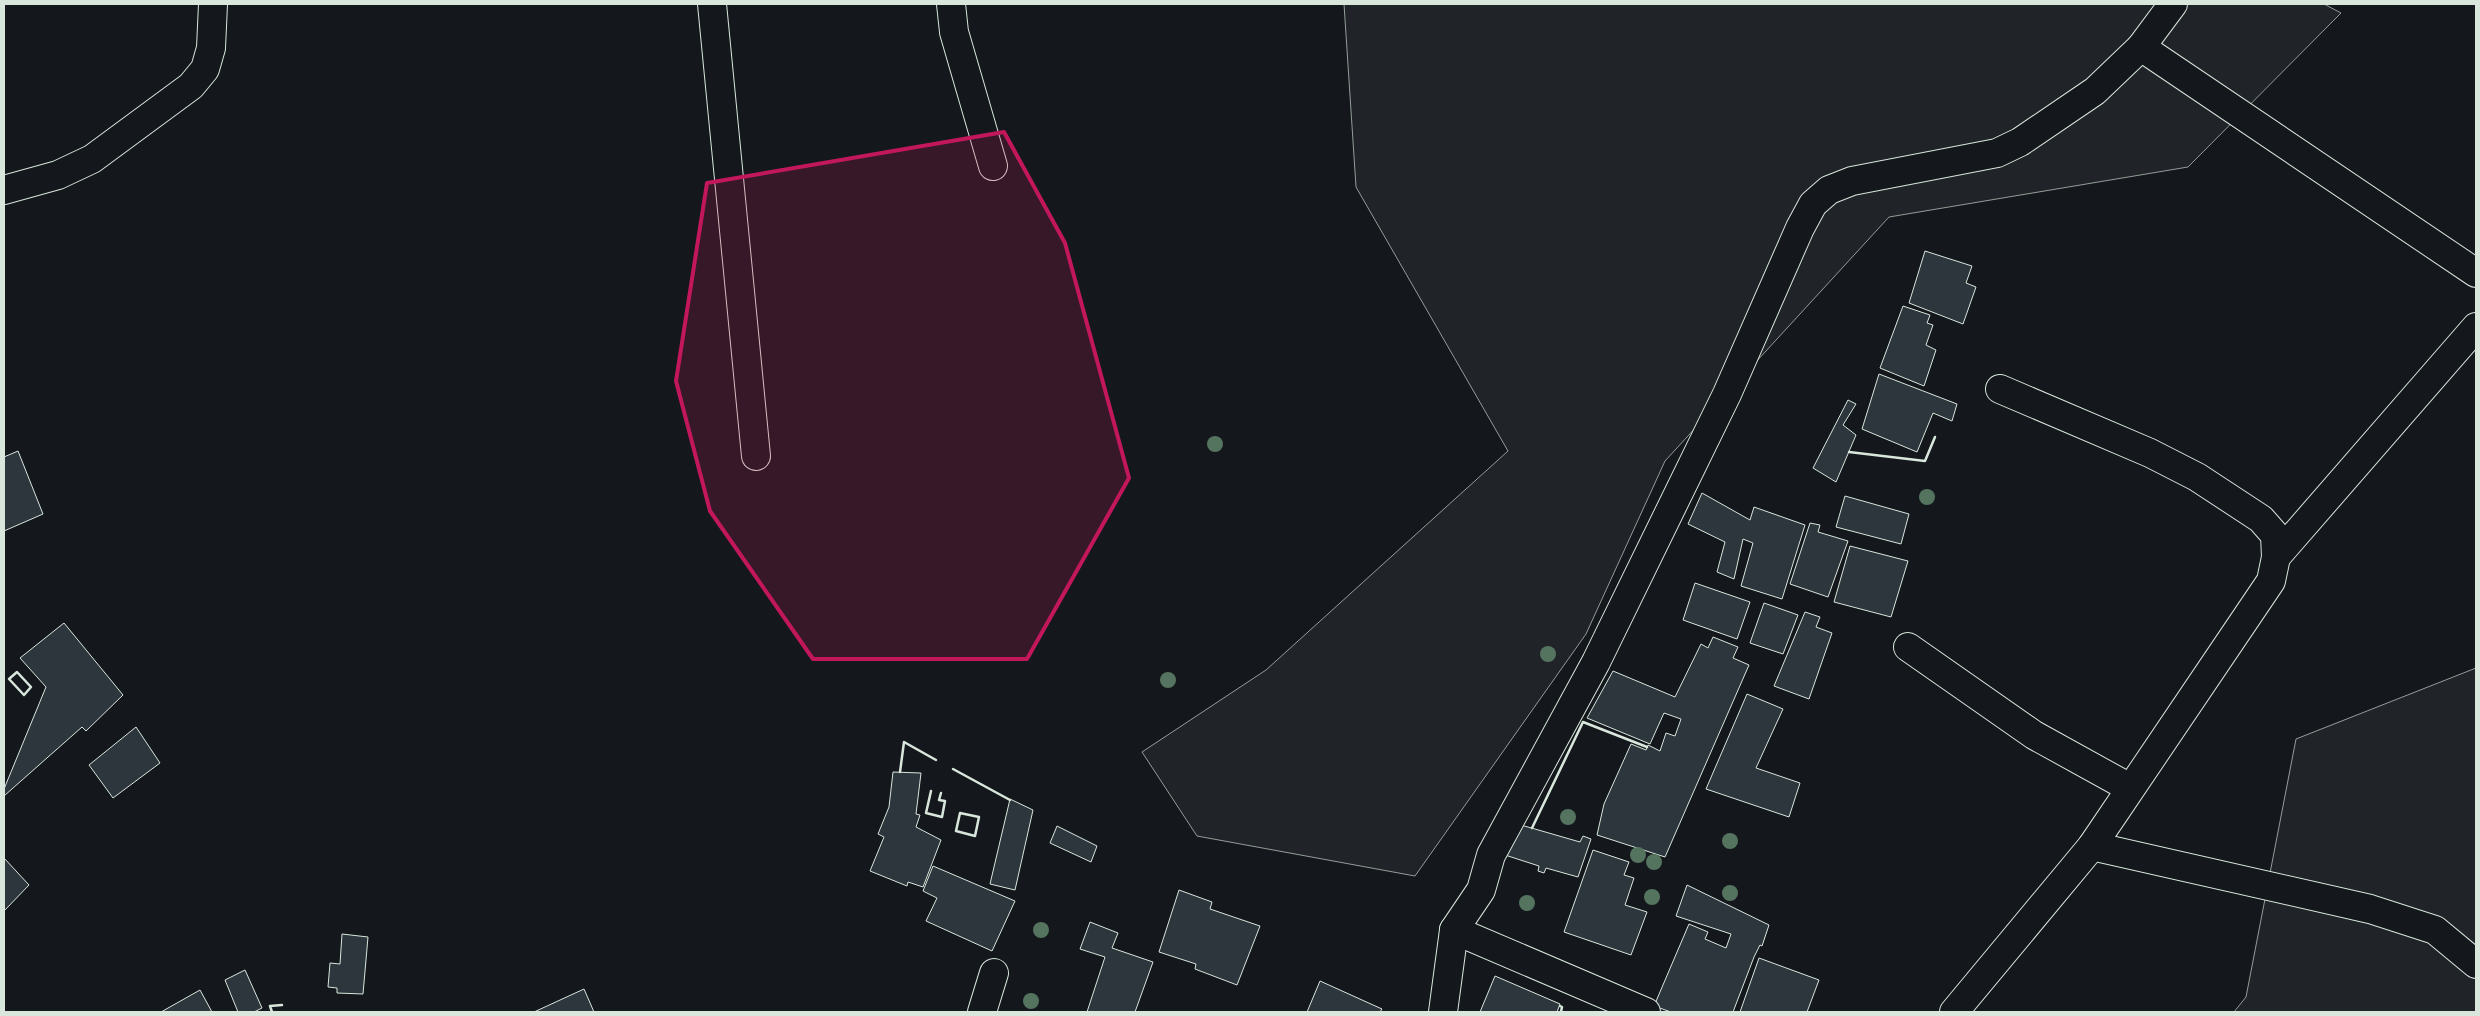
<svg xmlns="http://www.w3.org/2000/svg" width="2480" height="1016" font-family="Roboto,sans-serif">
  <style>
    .green { fill: #202428; stroke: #939e99 }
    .building { fill: #2c363c; stroke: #d8e6dc }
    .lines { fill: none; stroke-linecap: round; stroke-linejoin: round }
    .minor-casing { stroke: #d8e6dc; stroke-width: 30 }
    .minor { stroke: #14181c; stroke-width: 28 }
    .wall { stroke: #d8e6dc; stroke-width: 2.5 }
    .tree { fill: #55745f }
    .marked { fill: #c2185b; fill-opacity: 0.2; stroke: #c2185b; stroke-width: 4; stroke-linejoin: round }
  </style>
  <rect width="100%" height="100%" fill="#14181c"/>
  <g class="green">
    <polygon points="1344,4 2324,4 2341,13 2188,167 1889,217 1665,461 1586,634 1415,876 1197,836 1142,752 1266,670 1508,451 1356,187"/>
    <polygon points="2476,668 2476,1012 2234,1012 2246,997 2296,739"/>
  </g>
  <g class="building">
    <polygon points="1925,251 1972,266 1966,283 1976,287 1963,324 1909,303"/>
    <polygon points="1903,306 1930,315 1927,323 1933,325 1926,345 1936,350 1924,386 1880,368"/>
    <polygon points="1879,374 1957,404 1952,421 1933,413 1917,452 1862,429"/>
    <polygon points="1848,400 1856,404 1843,425 1856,435 1836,482 1813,468"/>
    <polygon points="18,451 43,514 4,531 4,457"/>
    <polygon points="1702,493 1750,520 1754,507 1805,525 1782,599 1741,586 1753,543 1743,539 1734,579 1717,572 1725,542 1688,524"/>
    <polygon points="1845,496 1909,514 1901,544 1836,527"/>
    <polygon points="1810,523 1820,525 1818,532 1848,541 1828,597 1790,584"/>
    <polygon points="1850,546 1908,561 1891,617 1834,602"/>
    <polygon points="1695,583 1750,602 1737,639 1683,620"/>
    <polygon points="1764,603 1798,615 1783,654 1750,643"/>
    <polygon points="1805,612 1820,617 1816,627 1832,633 1809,699 1774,686"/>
    <polygon points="64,623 123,695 86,731 82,727 4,796 4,789 46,687 20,658"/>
    <polygon points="1713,637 1738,647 1733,658 1749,665 1665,857 1597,835 1604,804 1631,744 1646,750 1648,745 1660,751 1666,733 1675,736 1681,719 1664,713 1650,744 1587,718 1613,671 1675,697 1701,644 1708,648"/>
    <polygon points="1747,694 1783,709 1756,768 1800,783 1789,817 1706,789"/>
    <polygon points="136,727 160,763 113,798 89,765"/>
    <polygon points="893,772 921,773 916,814 920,815 916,827 941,840 923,887 908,882 907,886 870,871 884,837 878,834 889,807"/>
    <polygon points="1010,799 1033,810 1015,890 990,884"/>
    <polygon points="1514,823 1580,842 1583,836 1591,839 1578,877 1546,868 1544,873 1538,871 1539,866 1505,855"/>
    <polygon points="1057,826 1097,846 1091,862 1050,843"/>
    <polygon points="1593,850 1629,862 1624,875 1634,878 1625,905 1647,912 1631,955 1564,932"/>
    <polygon points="4,858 29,885 4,911"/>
    <polygon points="933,866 1015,901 992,951 926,921 937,898 923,891"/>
    <polygon points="1687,885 1769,925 1762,946 1760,945 1754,957 1733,1012 1671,1012 1654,1006 1689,924 1708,932 1705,939 1726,948 1731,934 1676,916"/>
    <polygon points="1179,890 1212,902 1210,909 1260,926 1237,985 1195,969 1196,964 1159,952"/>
    <polygon points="1090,922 1118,933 1112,948 1153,962 1135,1012 1087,1012 1105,957 1080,949"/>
    <polygon points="342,934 368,937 363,994 337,993 337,988 328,987 330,963 340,964"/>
    <polygon points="1759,958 1819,980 1807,1012 1740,1012"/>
    <polygon points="245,970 262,1008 254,1012 238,1012 225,980"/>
    <polygon points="1495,976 1560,1004 1557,1012 1480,1012"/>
    <polygon points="1320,981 1382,1009 1380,1012 1307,1012"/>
    <polygon points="584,989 594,1012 534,1012"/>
    <polygon points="200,990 212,1012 161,1012"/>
  </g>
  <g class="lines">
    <defs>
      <g id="minor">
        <polyline points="712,4 756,456"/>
        <polyline points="951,4 954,32 993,166"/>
        <polyline points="2141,47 2476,273"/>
        <polyline points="4,190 58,175 92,159 191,86 205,69 211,48 213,4"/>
        <polyline points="2276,557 2476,327"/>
        <polyline points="1908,647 2034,735 2130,788"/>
        <polyline points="2092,846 2370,909 2435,930 2476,964"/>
        <polyline points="1454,930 1646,1012"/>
        <polyline points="982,1012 994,973"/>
        <polyline points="1443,1012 1454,930 1481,890 1491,855 1596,662 1727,394 1800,228 1813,204 1829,190 1852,181 1997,153 2020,142 2095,91 2141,47 2173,4"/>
        <polyline points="1954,1012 2092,846 2271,581 2276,557 2275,535 2261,519 2197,477 2150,453 2000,389"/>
      </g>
    </defs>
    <use href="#minor" class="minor-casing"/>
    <use href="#minor" class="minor"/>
    <g class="wall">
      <polyline points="1849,452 1925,461 1935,437"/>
      <polygon points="17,672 31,687 24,695 9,679"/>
      <polyline points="953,769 1010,800"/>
      <polyline points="900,772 904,742 936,760"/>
      <polyline points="931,791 926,813 942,817 945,801 939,800 941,793"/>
      <polygon points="960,813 979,817 975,836 956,831"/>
      <polyline points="1532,828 1583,722 1647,747"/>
      <polyline points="1560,1006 1562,1007 1561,1012"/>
      <polyline points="272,1012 270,1006 282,1005"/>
    </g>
  </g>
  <g class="tree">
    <circle cx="1215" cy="444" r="8"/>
    <circle cx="1927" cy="497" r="8"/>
    <circle cx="1548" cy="654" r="8"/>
    <circle cx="1168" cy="680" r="8"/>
    <circle cx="1568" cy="817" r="8"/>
    <circle cx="1730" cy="841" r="8"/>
    <circle cx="1638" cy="855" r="8"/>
    <circle cx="1654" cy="862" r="8"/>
    <circle cx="1730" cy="893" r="8"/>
    <circle cx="1652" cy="897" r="8"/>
    <circle cx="1527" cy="903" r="8"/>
    <circle cx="1041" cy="930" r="8"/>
    <circle cx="1031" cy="1001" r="8"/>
  </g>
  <path class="marked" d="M1004,132L1065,243L1129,478L1027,659H813L710,511L676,381L707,183Z"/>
  <rect width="2480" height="1016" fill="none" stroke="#d8e6dc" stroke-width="10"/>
</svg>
